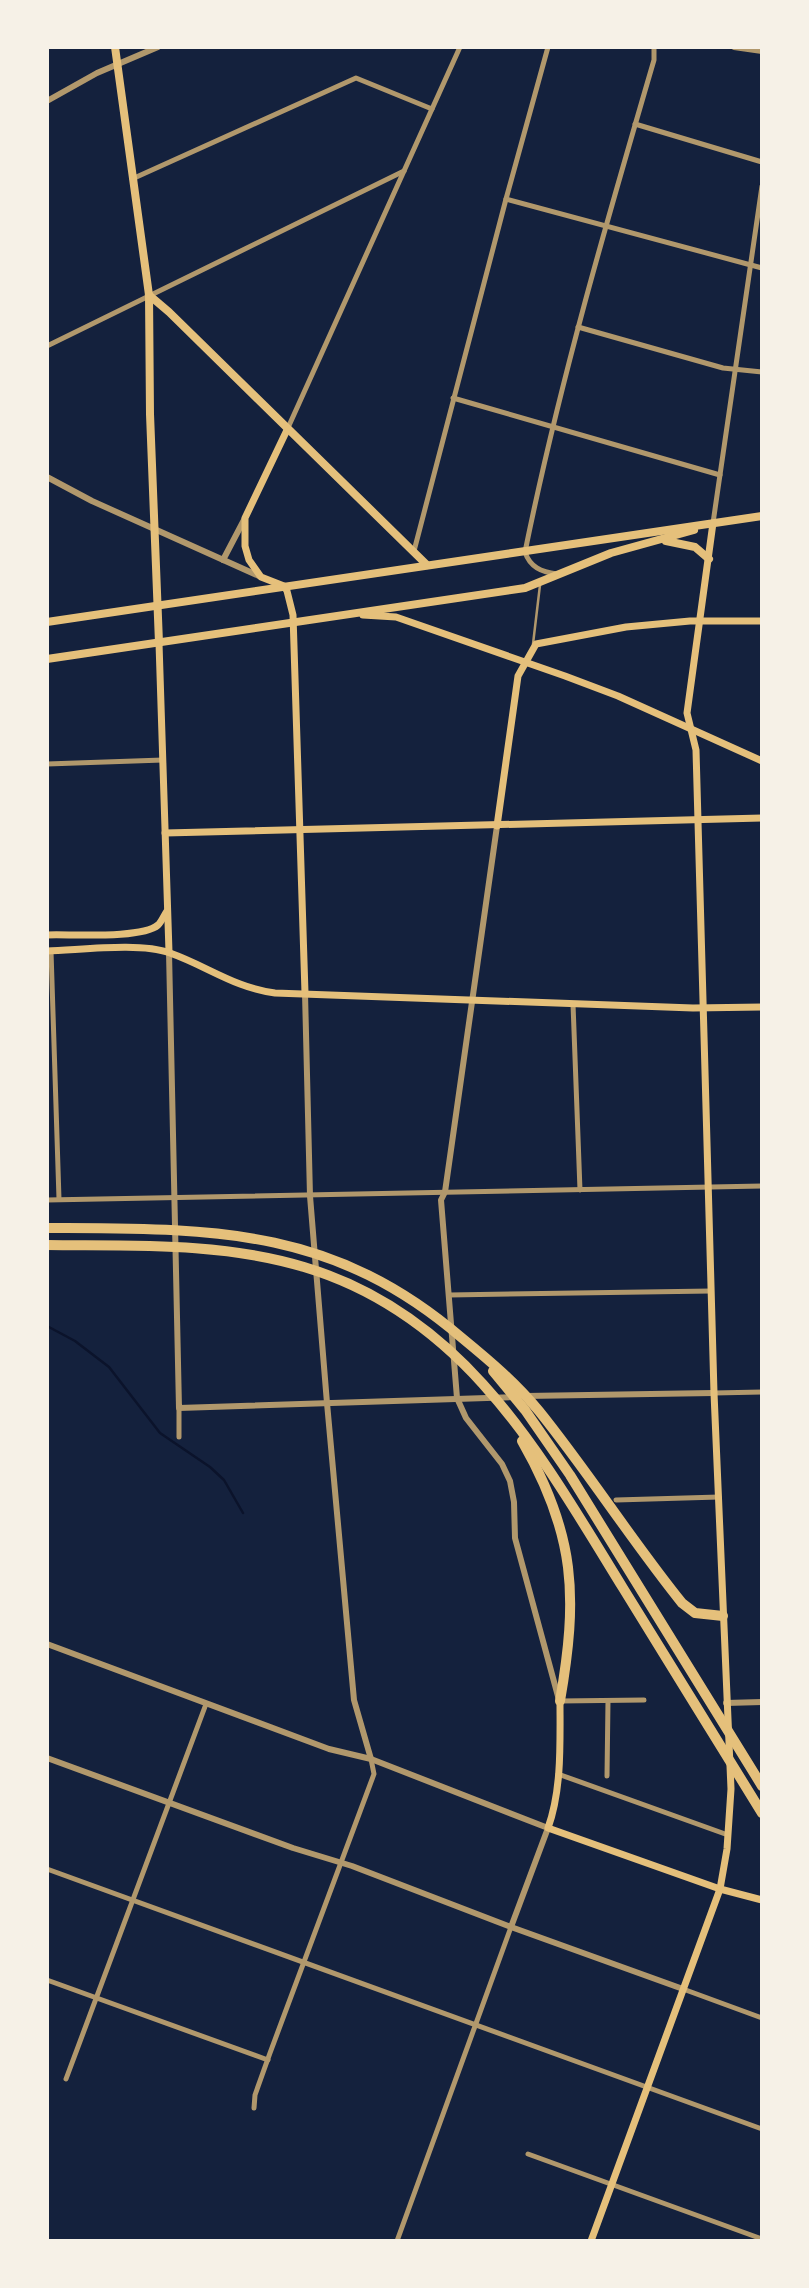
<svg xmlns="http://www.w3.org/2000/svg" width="809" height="2288" font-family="'Zilla Slab',serif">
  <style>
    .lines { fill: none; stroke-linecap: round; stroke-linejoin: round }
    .stream { stroke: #0b132b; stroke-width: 2.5 }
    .service { stroke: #b1986c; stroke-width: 2.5 }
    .minor { stroke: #b1986c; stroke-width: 5 }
    .tertiary { stroke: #b1986c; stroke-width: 6 }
    .secondary { stroke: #e5c07b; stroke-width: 7 }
    .primary { stroke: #e5c07b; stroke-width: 8 }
    .motorway { stroke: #e5c07b; stroke-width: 10 }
  </style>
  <rect width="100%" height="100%" fill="#14213d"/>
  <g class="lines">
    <polyline class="stream" points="47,1326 75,1341 109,1367 160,1433 210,1467 224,1480 243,1513"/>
    <polyline class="service" points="533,644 540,585"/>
    <g class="minor">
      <polyline points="635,124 762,162"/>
      <polyline points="132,179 356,78 432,109"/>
      <polyline points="506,199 762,268"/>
      <polyline points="578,327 723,368 762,372"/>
      <polyline points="47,346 404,171"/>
      <polyline points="453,398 720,475"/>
      <polyline points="287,430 460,47"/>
      <polyline points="713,523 762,186"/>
      <polyline points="414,551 506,199 548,47"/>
      <path d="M557,574C541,572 530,567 525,552C559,385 606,224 654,60V47"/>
      <polyline points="47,764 163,760"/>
      <polyline points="51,951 59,1199"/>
      <polyline points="573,1004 580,1190"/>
      <polyline points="47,1200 762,1186"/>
      <polyline points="449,1295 711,1291"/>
      <polyline points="714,1393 762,1392"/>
      <polyline points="179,1408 179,1437"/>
      <polyline points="616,1500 719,1497"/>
      <polyline points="560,1701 644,1700"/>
      <polyline points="558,1774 728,1835"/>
      <polyline points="607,1776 608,1701"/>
      <polyline points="47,1869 762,2129"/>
      <polyline points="47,1980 268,2060"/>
      <polyline points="683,1989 762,2018"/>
      <polyline points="66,2079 206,1704"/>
      <polyline points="254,2108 255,2095 270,2053 374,1774 371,1759"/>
      <polyline points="528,2154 762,2239"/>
      <polyline points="397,2241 511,1927"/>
    </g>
    <g class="tertiary">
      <polyline points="734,47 762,51"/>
      <polyline points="47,101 97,73 158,47"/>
      <polyline points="47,477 92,501 259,576"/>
      <polyline points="223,560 245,518"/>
      <polyline points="497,826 445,1192 441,1200 457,1398 466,1418 502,1464 510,1481 514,1502 515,1538 559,1700"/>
      <polyline points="169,952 179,1408 514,1397"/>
      <polyline points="305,993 310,1196 327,1403 354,1700 371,1759"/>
      <polyline points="525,1396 714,1393"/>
      <polyline points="47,1644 329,1749 371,1759 548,1828 511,1927"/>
      <polyline points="726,1703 762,1702"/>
      <polyline points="47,1758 293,1848 352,1866 511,1927 683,1989"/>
    </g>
    <g class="secondary">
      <polyline points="287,430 245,518 245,546 249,560 261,577 284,586 287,591 293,615 305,993"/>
      <polyline points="363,615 396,617 565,676 618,696 762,761"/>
      <polyline points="159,643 169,952"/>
      <polyline points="497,826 518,676 536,644 626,627 690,621 762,621"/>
      <polyline points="165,833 762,818"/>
      <path d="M47,935C70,934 142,939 158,925C162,921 164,915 167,911"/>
      <path d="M47,951C81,950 140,942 170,953C207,966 235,988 275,993L693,1008L762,1007"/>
      <path d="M560,1701C560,1743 562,1789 548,1828L720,1889L762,1900"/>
      <polyline points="591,2241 720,1889 727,1849 731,1789 714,1393 696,750 687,713 713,523"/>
    </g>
    <g class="primary">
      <polyline points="115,47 149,295 150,414 159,643"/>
      <polyline points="149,295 169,312 427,565"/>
      <polyline points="666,541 695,547 709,559"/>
      <polyline points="47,622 762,516"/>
      <polyline points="47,659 525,588 611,553 694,530"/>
    </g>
    <g class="motorway">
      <path d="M47,1228C211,1229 330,1225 462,1338C490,1361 516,1383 539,1411C589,1473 632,1541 682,1603L695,1613L723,1616"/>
      <path d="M47,1245C133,1246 221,1242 304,1267C465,1315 541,1455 623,1588C669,1663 716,1738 762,1813"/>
      <polyline points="493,1371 525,1410 570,1475 762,1786"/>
      <path d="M522,1441C576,1535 578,1597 560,1701"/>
    </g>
  </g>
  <rect width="809" height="2288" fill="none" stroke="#f6f1e7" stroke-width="98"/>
</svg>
